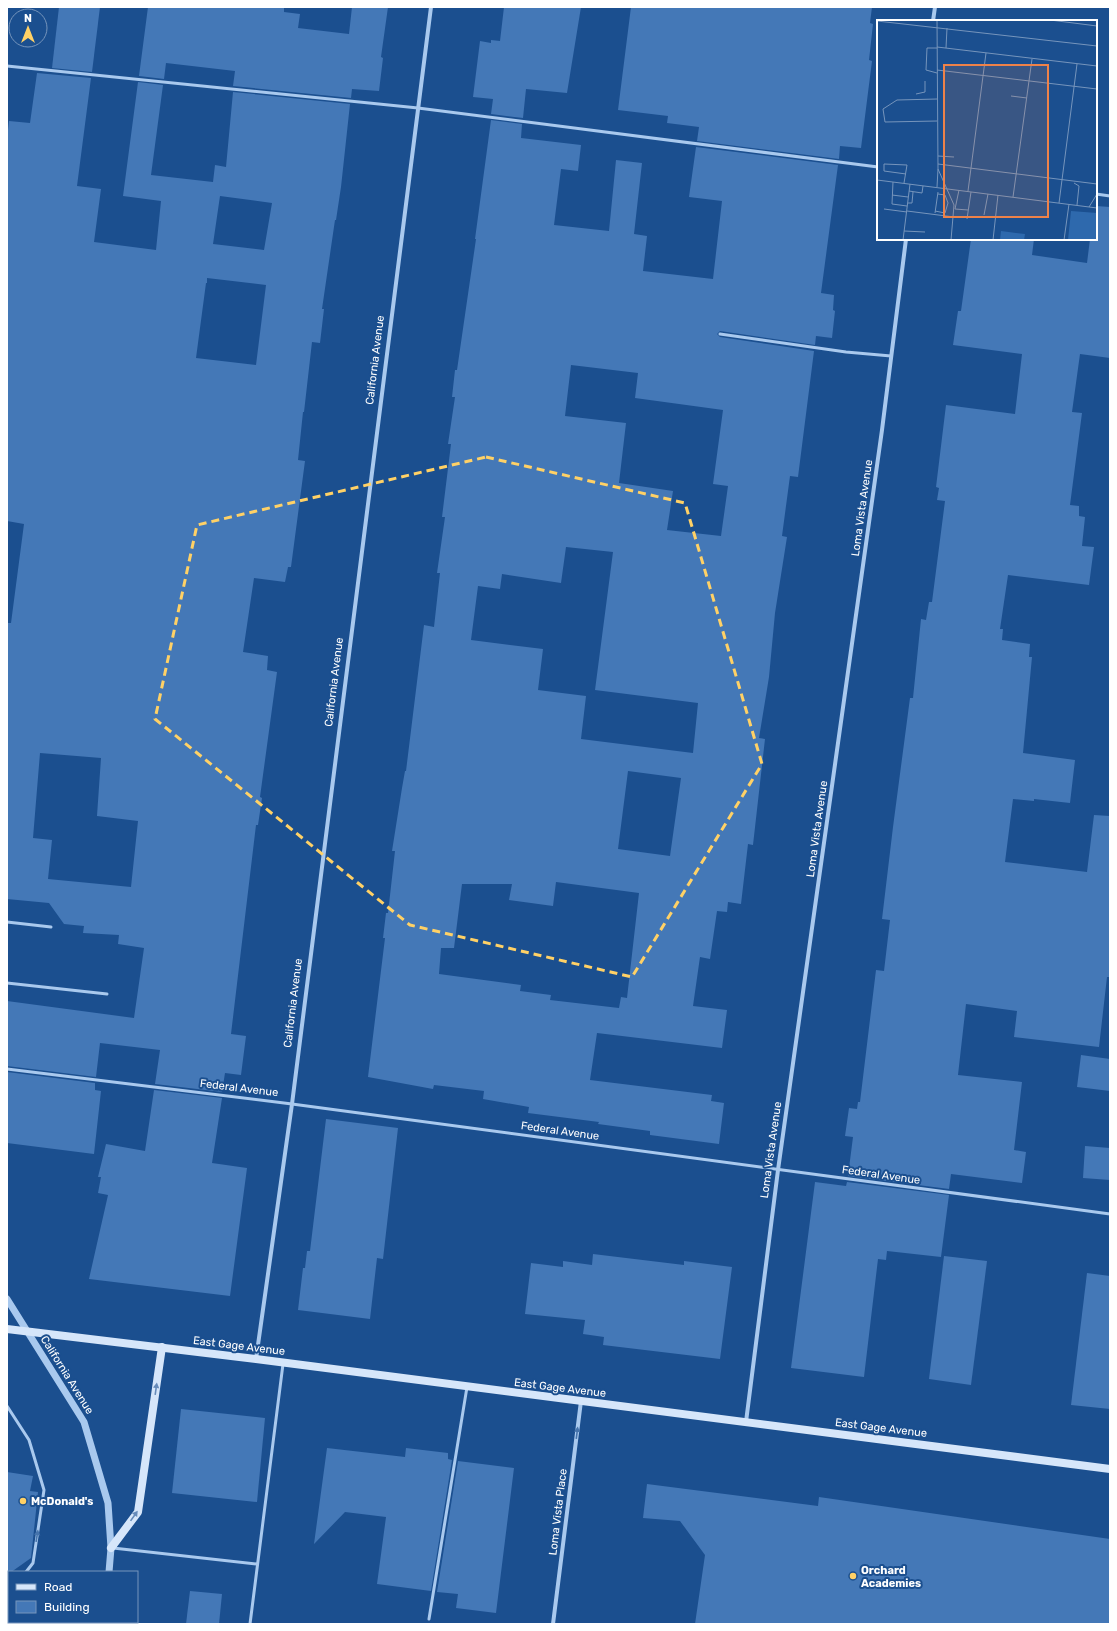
<svg xmlns="http://www.w3.org/2000/svg" width="1117" height="1631" font-family="Rubik,sans-serif">
  <style>
    .building { fill: #4478b7; fill-rule: evenodd }
    .lines { fill: none; stroke-linecap: round; stroke-linejoin: round }
    .service { stroke: #a9c9ee; stroke-width: 3 }
    .minor { stroke: #a9c9ee; stroke-width: 4 }
    .tertiary { stroke: #a9c9ee; stroke-width: 7 }
    .secondary { stroke: #d6e6fa; stroke-width: 8 }
    .oneway { fill: #668bba }
    .oneway2 { fill: #4674ac }
    .marked { fill: none; stroke: #ffd166; stroke-width: 3; stroke-dasharray: 8 5; stroke-linejoin: round }
    .poi-dot { fill: #ffd166; stroke: #1b4f8f; stroke-width: 1.5 }
    .labels { text-anchor: middle; dominant-baseline: central; stroke-width: 4; stroke-linejoin: round; paint-order: stroke }
    .street-label { font-size: 11px; fill: #fff; stroke: #1b4f8f }
    .poi-label { font-size: 11px; font-weight: bold; fill: #fff; stroke: #1b4f8f; text-anchor: start }
    .inset-road { fill: none; stroke: #7695bc; stroke-width: 1 }
    .view { fill: #ee8249; fill-opacity: 0.15; stroke: #ee8249; stroke-width: 2 }
    .inset-edge { fill: none; stroke: #fff; stroke-width: 2 }
  </style>
  <rect width="100%" height="100%" fill="#1b4f8f"/>
  <g class="building">
    <polygon points="59,7 100,7 92,72 52,68"/>
    <polygon points="148,7 284,7 284,12 300,14 298,28 349,34 352,7 388,7 381,57 383,58 379,91 352,89 351,98 233,86 235,71 166,63 164,79 139,76"/>
    <polygon points="504,7 581,7 567,93 526,89 523,118 491,114 493,99 473,97 480,41 491,43 491,40 500,41"/>
    <polygon points="631,7 872,7 870,23 873,24 869,60 872,61 861,148 840,146 839,159 697,141 699,127 667,123 668,116 618,110"/>
    <path d="M37,73L91,78L77,186L101,189L94,242L156,250L161,201L123,196L138,82L163,85L151,175L213,182L215,165L226,167L233,92L350,104L341,187L336,220H335L322,309H324L320,343L312,342L304,412H303L298,460L305,461L291,567H288L285,582L254,578L243,652L268,656L267,670L277,672L260,797L262,798L258,825H256L231,1034L246,1036L241,1075L225,1073L222,1092L155,1084L160,1050L100,1043L96,1077L7,1066V1001L134,1018L144,948L118,944L119,935L83,933L84,926L64,924L49,903L7,899V623H11L24,524L7,521V139L9,121L30,123ZM220,196L272,203L264,250L213,244ZM207,278L266,285L256,365L196,358L206,283H207ZM40,753L101,758L97,816L138,821L131,887L48,879L52,840L33,838Z"/>
    <path d="M491,120L522,124L521,138L581,145L578,171L561,169L554,225L609,231L616,160L642,163L634,234L647,236L643,271L713,279L722,201L689,197L696,147L838,165L821,293L834,295L833,310L835,311L832,338L816,336L815,345L720,331L717,334L720,337L814,351L798,477L790,476L782,536L787,537L775,613L769,677L759,738L765,739L753,845L748,844L741,904L728,902L727,912L717,911L710,959L700,957L693,1006L727,1010L722,1048L597,1033L590,1080L712,1095L711,1101L724,1103L719,1144L650,1135V1131L598,1124L599,1122L528,1113L529,1107L483,1099L484,1091L434,1085L433,1089L368,1077L385,938H383L386,913H388L395,851H392L402,788L405,771H406L424,625L434,627L440,573H437L445,517H442L451,444H448L455,397H452L455,370H457L476,239H475ZM571,365L638,373L635,398L723,410L713,484L728,486L721,536L667,530L673,491L619,483L626,423L565,416ZM566,547L613,552L595,690L698,703L693,753L581,739L586,696L538,690L543,649L471,640L478,586L500,589L502,574L561,583ZM628,771L681,778L670,856L618,849ZM556,882L639,893L627,998L621,997L619,1008L550,1000L551,995L520,991L521,985L439,974L441,948H454L462,884H512L509,900L553,906Z"/>
    <polygon points="1096,206 1110,207 1110,358 1080,354 1072,412 1082,413 1070,505 1079,506 1079,516 1085,517 1082,546 1094,547 1089,585 1008,575 1000,629 1003,629 1002,640 1030,644 1029,657 1032,657 1023,753 1075,760 1070,803 1034,799 1034,801 1013,799 1005,862 1087,872 1094,815 1110,816 1110,977 1107,977 1099,1047 1014,1037 1017,1011 966,1004 958,1075 1022,1082 1014,1150 1026,1152 1022,1183 951,1174 949,1189 848,1176 853,1137 845,1136 849,1108 857,1109 858,1102 860,1102 876,970 884,971 890,920 882,919 893,827 910,698 913,698 921,619 926,620 929,602 932,602 945,501 937,500 939,488 936,487 946,405 1015,414 1022,354 953,345 958,311 961,311 971,239 1034,239 1032,255 1087,263 1090,239 1096,239"/>
    <polygon points="1081,1055 1110,1059 1110,1091 1077,1087"/>
    <polygon points="7,1072 95,1083 95,1090 101,1091 94,1154 7,1143"/>
    <polygon points="154,1090 222,1098 212,1163 247,1168 230,1296 89,1279 108,1195 98,1193 101,1177 98,1177 106,1144 145,1151"/>
    <polygon points="326,1119 398,1128 383,1259 377,1258 370,1319 298,1310 303,1268 305,1268 307,1251 310,1251"/>
    <polygon points="1085,1146 1110,1148 1110,1180 1083,1178"/>
    <polygon points="815,1182 846,1186 847,1182 949,1195 941,1257 887,1251 886,1260 878,1259 864,1377 791,1368"/>
    <polygon points="593,1254 684,1265 684,1261 732,1267 720,1359 603,1345 604,1337 583,1334 585,1320 525,1314 531,1263 563,1267 563,1261 592,1265"/>
    <polygon points="944,1256 987,1261 971,1385 929,1379"/>
    <polygon points="1087,1273 1110,1276 1110,1409 1071,1405"/>
    <polygon points="181,1409 265,1418 257,1502 172,1493"/>
    <polygon points="327,1448 405,1457 406,1448 448,1453 448,1459 452,1460 431,1591 377,1584 386,1517 345,1512 314,1544"/>
    <polygon points="458,1461 514,1468 496,1613 456,1608 458,1594 437,1592"/>
    <polygon points="7,1472 33,1476 30,1491 38,1492 31,1558 7,1575"/>
    <polygon points="647,1484 818,1506 819,1497 1110,1539 1110,1624 695,1624 705,1555 680,1521 643,1518"/>
    <polygon points="190,1591 222,1594 219,1624 186,1624"/>
  </g>
  <g class="lines">
    <g class="service">
      <polyline points="7,66 418,108 878,167"/>
      <polyline points="1096,194 1110,196"/>
      <polyline points="720,334 846,352 891,356"/>
      <polyline points="7,922 51,927"/>
      <polyline points="7,983 107,994"/>
      <polyline points="7,1069 292,1104 1110,1214"/>
      <polyline points="7,1406 29,1440 44,1490 33,1563 26,1572"/>
      <polyline points="113,1548 257,1564"/>
      <polyline points="7,1594 9,1594"/>
      <polyline points="429,1619 467,1387"/>
      <polyline points="250,1624 283,1364"/>
    </g>
    <g class="minor">
      <polyline points="933,21 935,7"/>
      <polyline points="256,1359 292,1104 431,7"/>
      <polyline points="746,1422 778,1170 882,430 906,239"/>
      <polyline points="553,1624 581,1401"/>
    </g>
    <g class="tertiary">
      <polyline points="7,1299 84,1422 108,1503 111,1548 109,1572"/>
      <polyline points="104,1624 104,1622"/>
    </g>
    <g class="secondary">
      <polyline points="7,1329 256,1359 1110,1469"/>
      <polyline points="111,1548 138,1512 162,1347"/>
    </g>
  </g>
  <defs><path id="oneway-solid" d="M-6-.8H1V-3.2L6.5 0L1 3.2V.8H-6Z"/></defs>
  <g class="oneway">
    <use href="#oneway-solid" transform="translate(156 1389) rotate(-82)"/>
    <use href="#oneway-solid" transform="translate(134 1516) rotate(-55)"/>
  </g>
  <g class="oneway2">
    <use href="#oneway-solid" transform="translate(577 1433) rotate(-83)"/>
    <use href="#oneway-solid" transform="translate(37 1536) rotate(-81)"/>
  </g>
  <path class="marked" d="M486,457L685,503L762,764L632,977L410,925L155,719L197,525Z"/>
  <g class="poi-dot">
    <circle cx="23" cy="1501" r="4"/>
    <circle cx="853" cy="1576" r="4"/>
  </g>
  <g class="labels">
    <g class="street-label">
      <text transform="translate(375 360) rotate(-83)">California Avenue</text>
      <text transform="translate(862 508) rotate(-82)">Loma Vista Avenue</text>
      <text transform="translate(334 682) rotate(-83)">California Avenue</text>
      <text transform="translate(817 829) rotate(-82)">Loma Vista Avenue</text>
      <text transform="translate(293 1003) rotate(-83)">California Avenue</text>
      <text transform="translate(239 1088) rotate(7)">Federal Avenue</text>
      <text transform="translate(560 1131) rotate(8)">Federal Avenue</text>
      <text transform="translate(771 1150) rotate(-82)">Loma Vista Avenue</text>
      <text transform="translate(881 1175) rotate(8)">Federal Avenue</text>
      <text transform="translate(239 1346) rotate(7)">East Gage Avenue</text>
      <text transform="translate(67 1375) rotate(58)">California Avenue</text>
      <text transform="translate(560 1388) rotate(7)">East Gage Avenue</text>
      <text transform="translate(881 1428) rotate(7)">East Gage Avenue</text>
      <text transform="translate(558 1512) rotate(-83)">Loma Vista Place</text>
    </g>
    <g class="poi-label">
      <text x="31" y="1501">McDonald's</text>
      <text x="861" y="1570">Orchard<tspan x="861" dy="13">Academies</tspan></text>
    </g>
  </g>
  <g transform="translate(877 20)">
    <rect width="220" height="220" fill="#1b4f8f"/>
    <path d="M194,191L220,193V220H191ZM124,211L148,214L147,220H123Z" fill="#2e69ad"/>
    <path class="inset-road" d="M60,0L61,149L77,185L74,220M173,0L220,6M0,1L220,26M60,27L220,46M60,28H50L49,50L60,53M69,28L70,8M60,50L220,69M39,74L48,72V61M134,76L150,78M60,79L20,80L6,89L8,102L60,101M61,136L77,137M61,144L220,164M0,160L220,188M16,162L15,184L30,186M27,163L30,145L7,144V151L29,154M197,163L202,166L200,185M60,167L61,149M32,171L45,173L46,166M91,171L109,33M15,175L31,177M136,177L155,39M31,183H35L36,172M182,183L200,44M212,187L220,174M7,189L30,192M78,189L91,190M78,189L82,170M30,191L77,197M58,191L68,193L71,183L68,175L61,174M58,193L61,172M107,195L111,174M90,199L94,172M27,211L48,212M26,220L33,164M116,220L121,175M187,220L192,184"/>
    <path class="view" d="M67,45H171V197H67Z"/>
    <rect width="220" height="220" class="inset-edge"/>
  </g>
  <rect width="1117" height="1631" fill="none" stroke="#ffffff" stroke-width="16"/>
  <rect x="8" y="1571" width="130" height="52" fill="#1b4f8f" stroke="#7695bc"/>
  <rect x="16" y="1584" width="20" height="6" fill="#d6e6fa" stroke="#7695bc"/>
  <text x="44" y="1591" font-size="12" fill="#ffffff">Road</text>
  <rect x="16" y="1601" width="20" height="12" fill="#4478b7" stroke="#7695bc"/>
  <text x="44" y="1611" font-size="12" fill="#ffffff">Building</text>
  <g transform="translate(28 28)"><circle r="19" fill="#1b4f8f" stroke="#7695bc"/>
  <path d="M0-3L7 15L0 10L-7 15Z" fill="#ffd166"/>
  <text y="-6" font-size="11" font-weight="bold" text-anchor="middle" fill="#ffffff">N</text>
  </g>
</svg>
